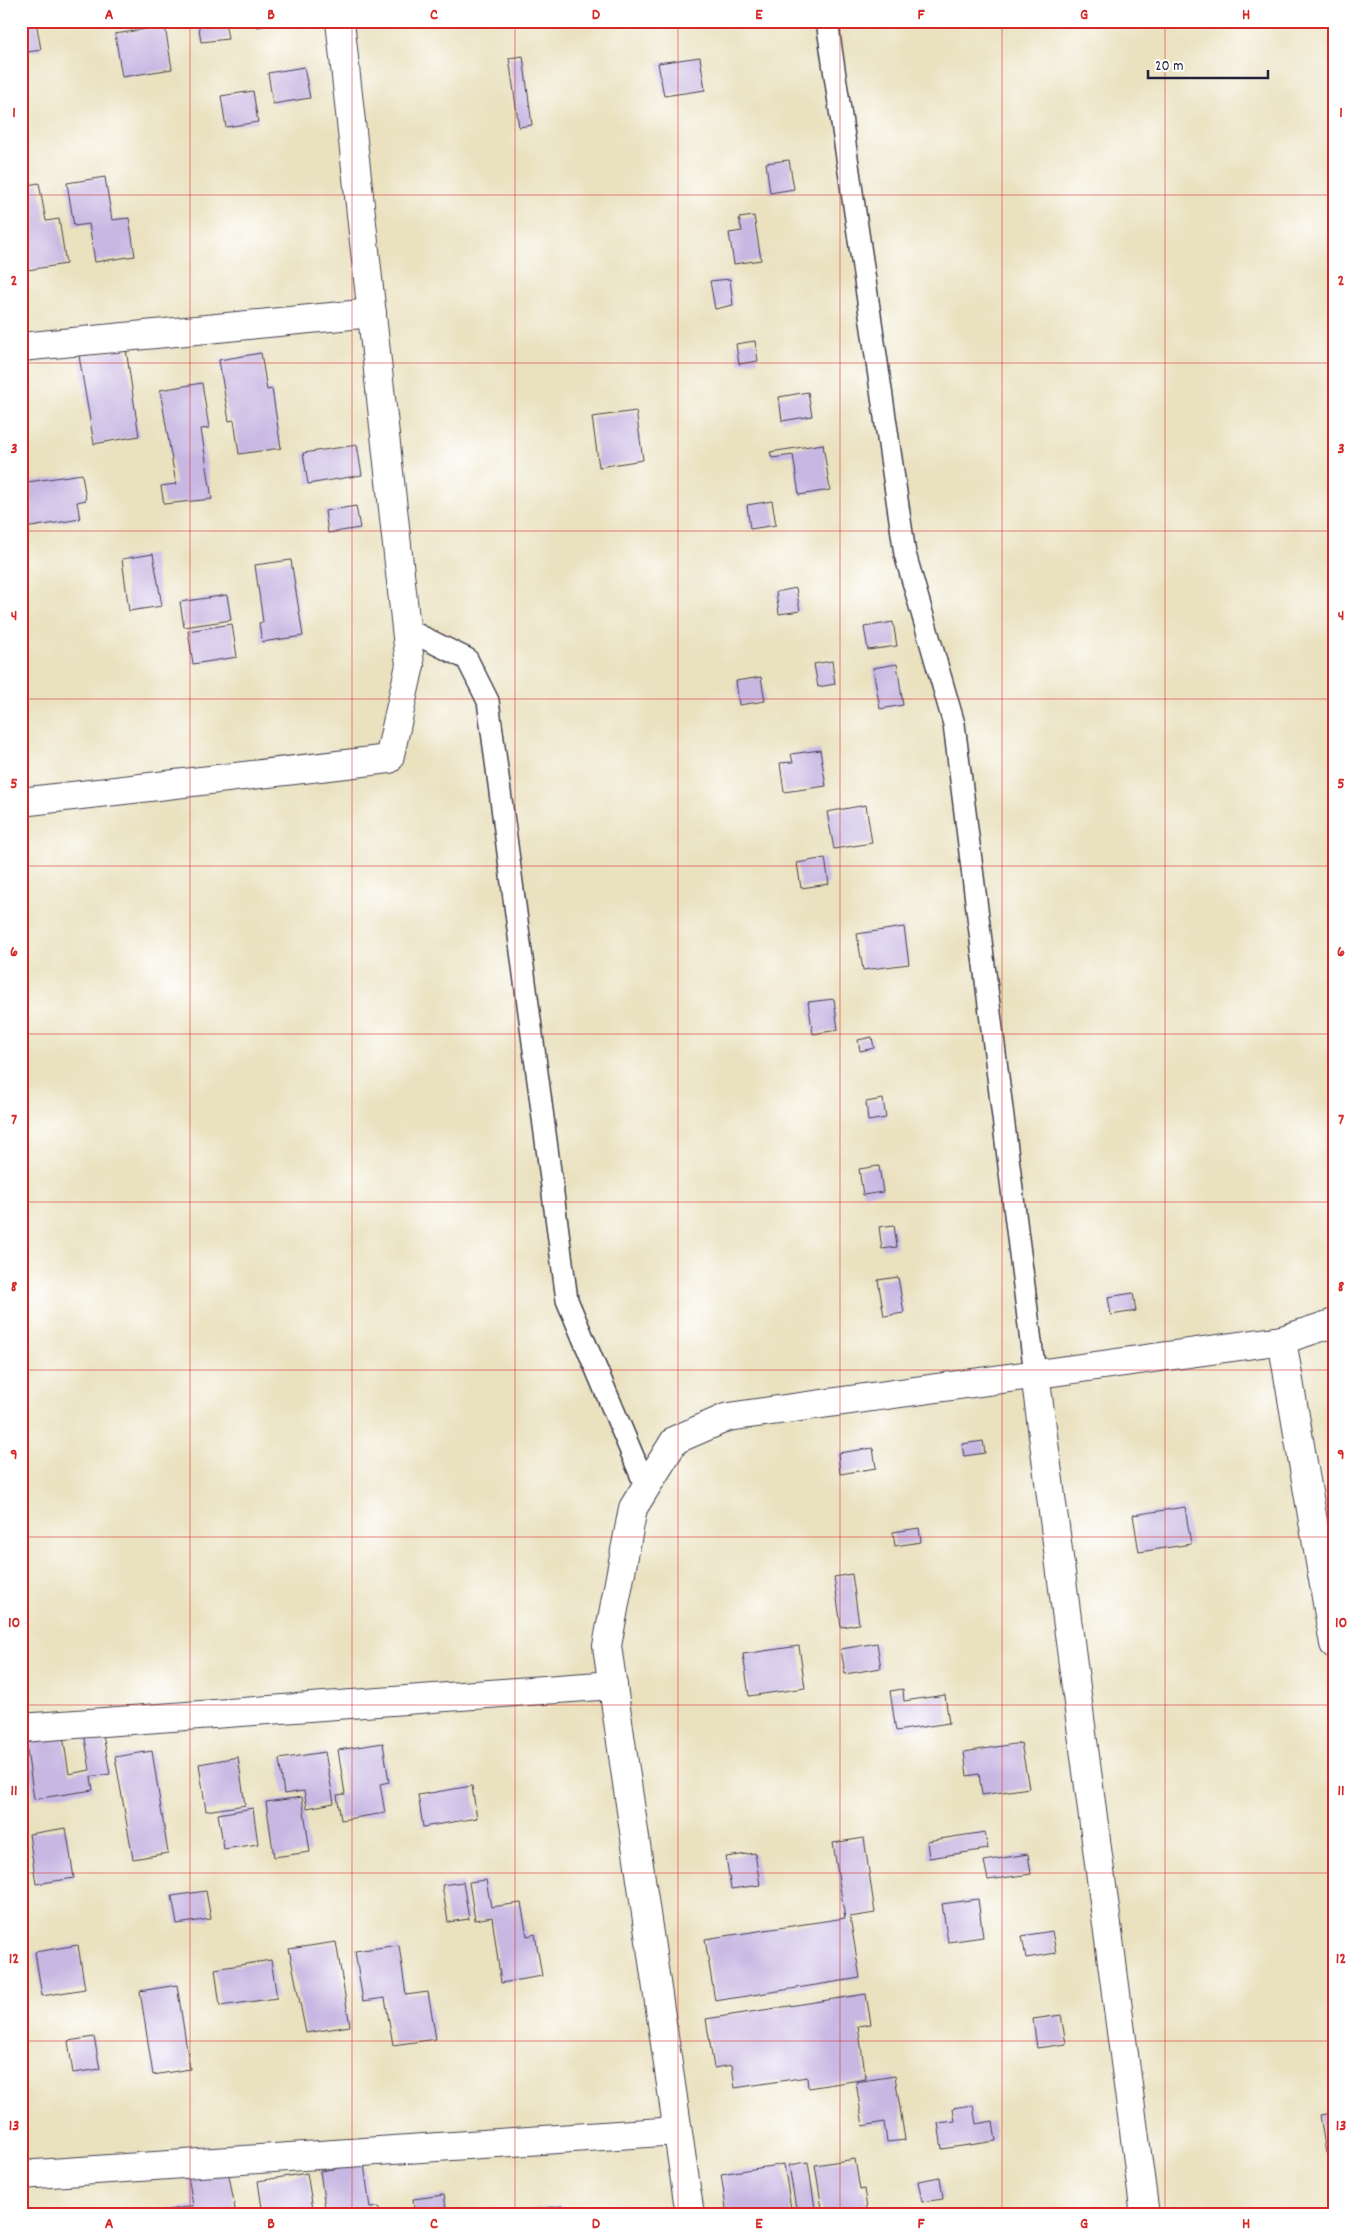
<svg xmlns="http://www.w3.org/2000/svg" width="1355" height="2236" font-family="Dekko,sans-serif">
  <style>
    .building { fill: #c7b7e2 }
    .lines { fill: none; stroke-linecap: round; stroke-linejoin: round }
    .lane-casing { stroke: #403f4f; stroke-width: 24 }
    .street-casing { stroke: #403f4f; stroke-width: 30 }
    .lane { stroke: #fff; stroke-width: 21 }
    .street { stroke: #fff; stroke-width: 28 }
    .grid { fill: none; stroke: #d62828; stroke-width: 1; stroke-opacity: 0.55 }
    .neatline { fill: none; stroke: #d62828; stroke-width: 2 }
    .grid-label { font-size: 16px; text-anchor: middle; font-weight: bold; fill: #d62828 }
  </style>
  <rect width="100%" height="100%" fill="#fff"/>
  <filter id="ink" filterUnits="userSpaceOnUse"><feTurbulence type="fractalNoise" baseFrequency=".02" numOctaves="2"/><feDisplacementMap in="SourceGraphic" scale="10" xChannelSelector="R" yChannelSelector="G"/><feConvolveMatrix kernelMatrix="1 2 1 2 8 2 1 2 1" color-interpolation-filters="sRGB"/></filter>
  <filter id="wash" filterUnits="userSpaceOnUse"><feTurbulence type="fractalNoise" baseFrequency=".0096" numOctaves="4" result="noise"/><feDisplacementMap in="SourceGraphic" scale="20" xChannelSelector="R" yChannelSelector="G"/><feGaussianBlur stdDeviation="1.12" result="paint"/><feColorMatrix in="noise" values="0 0 0 0 0 0 0 0 0 0 0 0 0 0 0 0 0 1.4 0 .05"/><feComposite in="paint" operator="in"/></filter>
  <g filter="url(#wash)">
    <rect width="100%" height="100%" fill="#eae1bf"/>
    <g id="blocks">
      <g class="building">
        <polygon points="21,21 36,21 41,50 21,53"/>
        <polygon points="198,21 225,21 228,39 201,42"/>
        <polygon points="257,21 286,21 286,22 257,27"/>
        <polygon points="165,26 172,69 122,77 115,34"/>
        <polygon points="523,56 532,125 519,127 509,58"/>
        <polygon points="700,57 705,90 664,96 658,63"/>
        <polygon points="304,67 310,98 273,104 268,73"/>
        <polygon points="253,91 258,122 226,127 221,96"/>
        <polygon points="789,160 794,189 770,193 766,163"/>
        <polygon points="105,177 112,220 129,218 135,256 95,262 89,224 74,226 67,183"/>
        <polygon points="39,183 46,221 59,219 66,264 21,271 21,186"/>
        <polygon points="754,216 761,260 734,264 729,233 742,231 739,218"/>
        <polygon points="730,279 733,305 715,309 710,281"/>
        <polygon points="755,341 758,361 739,364 736,344"/>
        <polygon points="126,349 139,436 94,444 79,356"/>
        <polygon points="261,353 267,390 272,389 281,448 239,454 234,420 229,421 219,360"/>
        <polygon points="202,383 209,428 201,429 212,499 164,504 161,486 176,484 160,390"/>
        <polygon points="808,392 812,416 782,421 779,397"/>
        <polygon points="636,411 643,460 599,467 592,417"/>
        <polygon points="823,444 830,490 799,495 793,455 772,458 770,452"/>
        <polygon points="357,445 362,475 308,484 303,453"/>
        <polygon points="82,474 86,500 77,502 80,519 25,528 21,503 21,483"/>
        <polygon points="772,501 776,525 750,529 747,505"/>
        <polygon points="356,506 360,528 328,533 325,511"/>
        <polygon points="153,554 162,606 129,611 122,559"/>
        <polygon points="291,560 303,636 262,642 259,623 263,622 255,565"/>
        <polygon points="796,588 800,611 779,614 776,592"/>
        <polygon points="227,595 231,620 184,627 180,602"/>
        <polygon points="893,622 897,646 868,650 864,627"/>
        <polygon points="232,624 237,657 193,664 188,631"/>
        <polygon points="832,661 835,684 818,687 814,664"/>
        <polygon points="897,664 903,705 880,709 873,668"/>
        <polygon points="761,677 765,701 739,705 736,681"/>
        <polygon points="820,750 826,786 784,792 780,763 793,762 791,754"/>
        <polygon points="866,805 872,843 834,849 827,812"/>
        <polygon points="825,858 829,884 801,888 797,863"/>
        <polygon points="904,927 909,964 863,970 857,934"/>
        <polygon points="834,999 838,1030 813,1034 808,1002"/>
        <polygon points="872,1037 874,1048 860,1051 858,1040"/>
        <polygon points="883,1099 886,1118 868,1121 866,1102"/>
        <polygon points="879,1166 883,1192 863,1195 859,1169"/>
        <polygon points="894,1225 897,1247 882,1249 879,1227"/>
        <polygon points="898,1277 904,1313 884,1316 878,1280"/>
        <polygon points="1133,1293 1136,1311 1111,1315 1108,1297"/>
        <polygon points="983,1441 985,1453 964,1456 962,1444"/>
        <polygon points="873,1448 876,1468 840,1474 838,1453"/>
        <polygon points="1185,1507 1191,1544 1139,1552 1133,1515"/>
        <polygon points="919,1528 921,1542 895,1546 893,1532"/>
        <polygon points="852,1574 859,1624 841,1627 834,1577"/>
        <polygon points="877,1643 881,1668 845,1674 841,1649"/>
        <polygon points="799,1646 805,1688 749,1696 743,1654"/>
        <polygon points="903,1689 904,1701 945,1695 949,1723 896,1731 890,1691"/>
        <polygon points="102,1729 110,1774 91,1777 93,1790 34,1799 26,1743 63,1736 69,1774 90,1770 84,1732"/>
        <polygon points="383,1743 389,1782 380,1784 385,1813 341,1820 337,1795 345,1794 338,1750"/>
        <polygon points="1021,1743 1029,1788 982,1795 979,1774 967,1776 964,1752"/>
        <polygon points="152,1751 168,1853 133,1859 115,1757"/>
        <polygon points="325,1752 334,1803 307,1808 304,1791 284,1794 279,1759"/>
        <polygon points="238,1757 245,1805 206,1811 199,1764"/>
        <polygon points="472,1786 477,1818 423,1827 418,1795"/>
        <polygon points="302,1797 310,1852 274,1857 266,1802"/>
        <polygon points="253,1808 258,1844 224,1849 218,1814"/>
        <polygon points="66,1828 74,1878 36,1884 29,1834"/>
        <polygon points="985,1832 988,1849 929,1858 927,1841"/>
        <polygon points="864,1838 875,1913 850,1917 860,1978 715,2001 705,1939 845,1918 833,1843"/>
        <polygon points="755,1853 760,1885 731,1889 726,1857"/>
        <polygon points="1028,1854 1031,1874 988,1880 984,1861"/>
        <polygon points="486,1880 491,1907 521,1903 527,1936 535,1934 542,1976 501,1983 492,1917 475,1920 469,1882"/>
        <polygon points="463,1882 469,1919 448,1922 442,1885"/>
        <polygon points="206,1891 211,1919 177,1924 172,1896"/>
        <polygon points="978,1899 983,1937 948,1942 942,1904"/>
        <polygon points="1052,1931 1056,1953 1026,1958 1022,1936"/>
        <polygon points="336,1942 350,2026 306,2033 289,1949"/>
        <polygon points="78,1945 85,1989 42,1996 35,1952"/>
        <polygon points="399,1945 406,1995 428,1992 436,2039 393,2045 385,1998 363,2001 355,1951"/>
        <polygon points="271,1960 277,1998 220,2006 215,1969"/>
        <polygon points="177,1985 190,2069 153,2075 140,1991"/>
        <polygon points="866,1994 871,2024 858,2026 866,2079 808,2088 807,2077 735,2088 732,2065 714,2068 706,2019"/>
        <polygon points="1061,2015 1066,2044 1037,2048 1033,2019"/>
        <polygon points="94,2037 100,2069 73,2073 68,2041"/>
        <polygon points="895,2076 905,2140 887,2142 884,2122 863,2126 856,2082"/>
        <polygon points="973,2105 976,2124 993,2121 996,2141 942,2149 938,2123 955,2121 953,2108"/>
        <polygon points="1334,2113 1334,2152 1326,2153 1320,2115"/>
        <polygon points="855,2159 860,2190 864,2189 868,2215 823,2215 815,2165"/>
        <polygon points="808,2162 816,2215 797,2215 789,2165"/>
        <polygon points="364,2164 370,2208 379,2207 380,2215 326,2215 320,2171"/>
        <polygon points="784,2164 792,2215 727,2215 721,2174"/>
        <polygon points="228,2169 236,2215 164,2215 163,2211 193,2206 188,2175"/>
        <polygon points="307,2173 314,2215 263,2215 258,2181"/>
        <polygon points="940,2177 943,2199 922,2202 918,2181"/>
        <polygon points="444,2195 447,2215 415,2215 413,2199"/>
        <polygon points="562,2206 563,2215 535,2215 534,2210"/>
        <polygon points="1039,2211 1039,2215 1020,2215 1020,2214"/>
      </g>
    </g>
  </g>
  <g filter="url(#ink)">
    <use href="#blocks" fill-opacity="0" stroke="#403f4f" stroke-width="1"/>
    <g class="lines">
      <defs>
        <g id="lane">
          <polyline points="827,21 905,554 954,724 1035,1374"/>
          <polyline points="406,629 467,659 488,701 567,1300 646,1487"/>
        </g>
        <g id="street">
          <polyline points="21,347 372,313"/>
          <polyline points="21,802 389,759 410,665 340,21"/>
          <polyline points="1282,1340 1334,1644"/>
          <polyline points="1035,1374 1145,2215"/>
          <polyline points="21,1728 613,1685"/>
          <polyline points="21,2175 677,2131"/>
          <polyline points="690,2215 607,1646 633,1508 675,1440 728,1417 1282,1340 1334,1323"/>
        </g>
      </defs>
      <use href="#lane" class="lane-casing"/>
      <use href="#street" class="street-casing"/>
      <use href="#lane" class="lane"/>
      <use href="#street" class="street"/>
    </g>
  </g>
  <path class="grid" d="M190,21V2215M352,21V2215M515,21V2215M678,21V2215M840,21V2215M1002,21V2215M1165,21V2215M21,195H1334M21,363H1334M21,531H1334M21,699H1334M21,866H1334M21,1034H1334M21,1202H1334M21,1370H1334M21,1537H1334M21,1705H1334M21,1873H1334M21,2041H1334"/>
  <rect width="1355" height="2236" fill="none" stroke="#fff" stroke-width="55"/>
  <path d="M1148 70v8h120v-8" fill="none" stroke="#22223b" stroke-width="2.5"/>
  <text x="1155" y="70" font-size="15" fill="#22223b" stroke="#ffffff" stroke-width="4" paint-order="stroke">20 m</text>
  <rect x="28" y="28" width="1300" height="2180" class="neatline"/>
  <g class="grid-label">
    <text x="109" y="19">A</text>
    <text x="271" y="19">B</text>
    <text x="434" y="19">C</text>
    <text x="596" y="19">D</text>
    <text x="759" y="19">E</text>
    <text x="921" y="19">F</text>
    <text x="1084" y="19">G</text>
    <text x="1246" y="19">H</text>
    <text x="14" y="117">1</text>
    <text x="1341" y="117">1</text>
    <text x="14" y="285">2</text>
    <text x="1341" y="285">2</text>
    <text x="14" y="453">3</text>
    <text x="1341" y="453">3</text>
    <text x="14" y="620">4</text>
    <text x="1341" y="620">4</text>
    <text x="14" y="788">5</text>
    <text x="1341" y="788">5</text>
    <text x="14" y="956">6</text>
    <text x="1341" y="956">6</text>
    <text x="14" y="1124">7</text>
    <text x="1341" y="1124">7</text>
    <text x="14" y="1291">8</text>
    <text x="1341" y="1291">8</text>
    <text x="14" y="1459">9</text>
    <text x="1341" y="1459">9</text>
    <text x="14" y="1627">10</text>
    <text x="1341" y="1627">10</text>
    <text x="14" y="1795">11</text>
    <text x="1341" y="1795">11</text>
    <text x="14" y="1963">12</text>
    <text x="1341" y="1963">12</text>
    <text x="14" y="2130">13</text>
    <text x="1341" y="2130">13</text>
    <text x="109" y="2228">A</text>
    <text x="271" y="2228">B</text>
    <text x="434" y="2228">C</text>
    <text x="596" y="2228">D</text>
    <text x="759" y="2228">E</text>
    <text x="921" y="2228">F</text>
    <text x="1084" y="2228">G</text>
    <text x="1246" y="2228">H</text>
  </g>
</svg>
